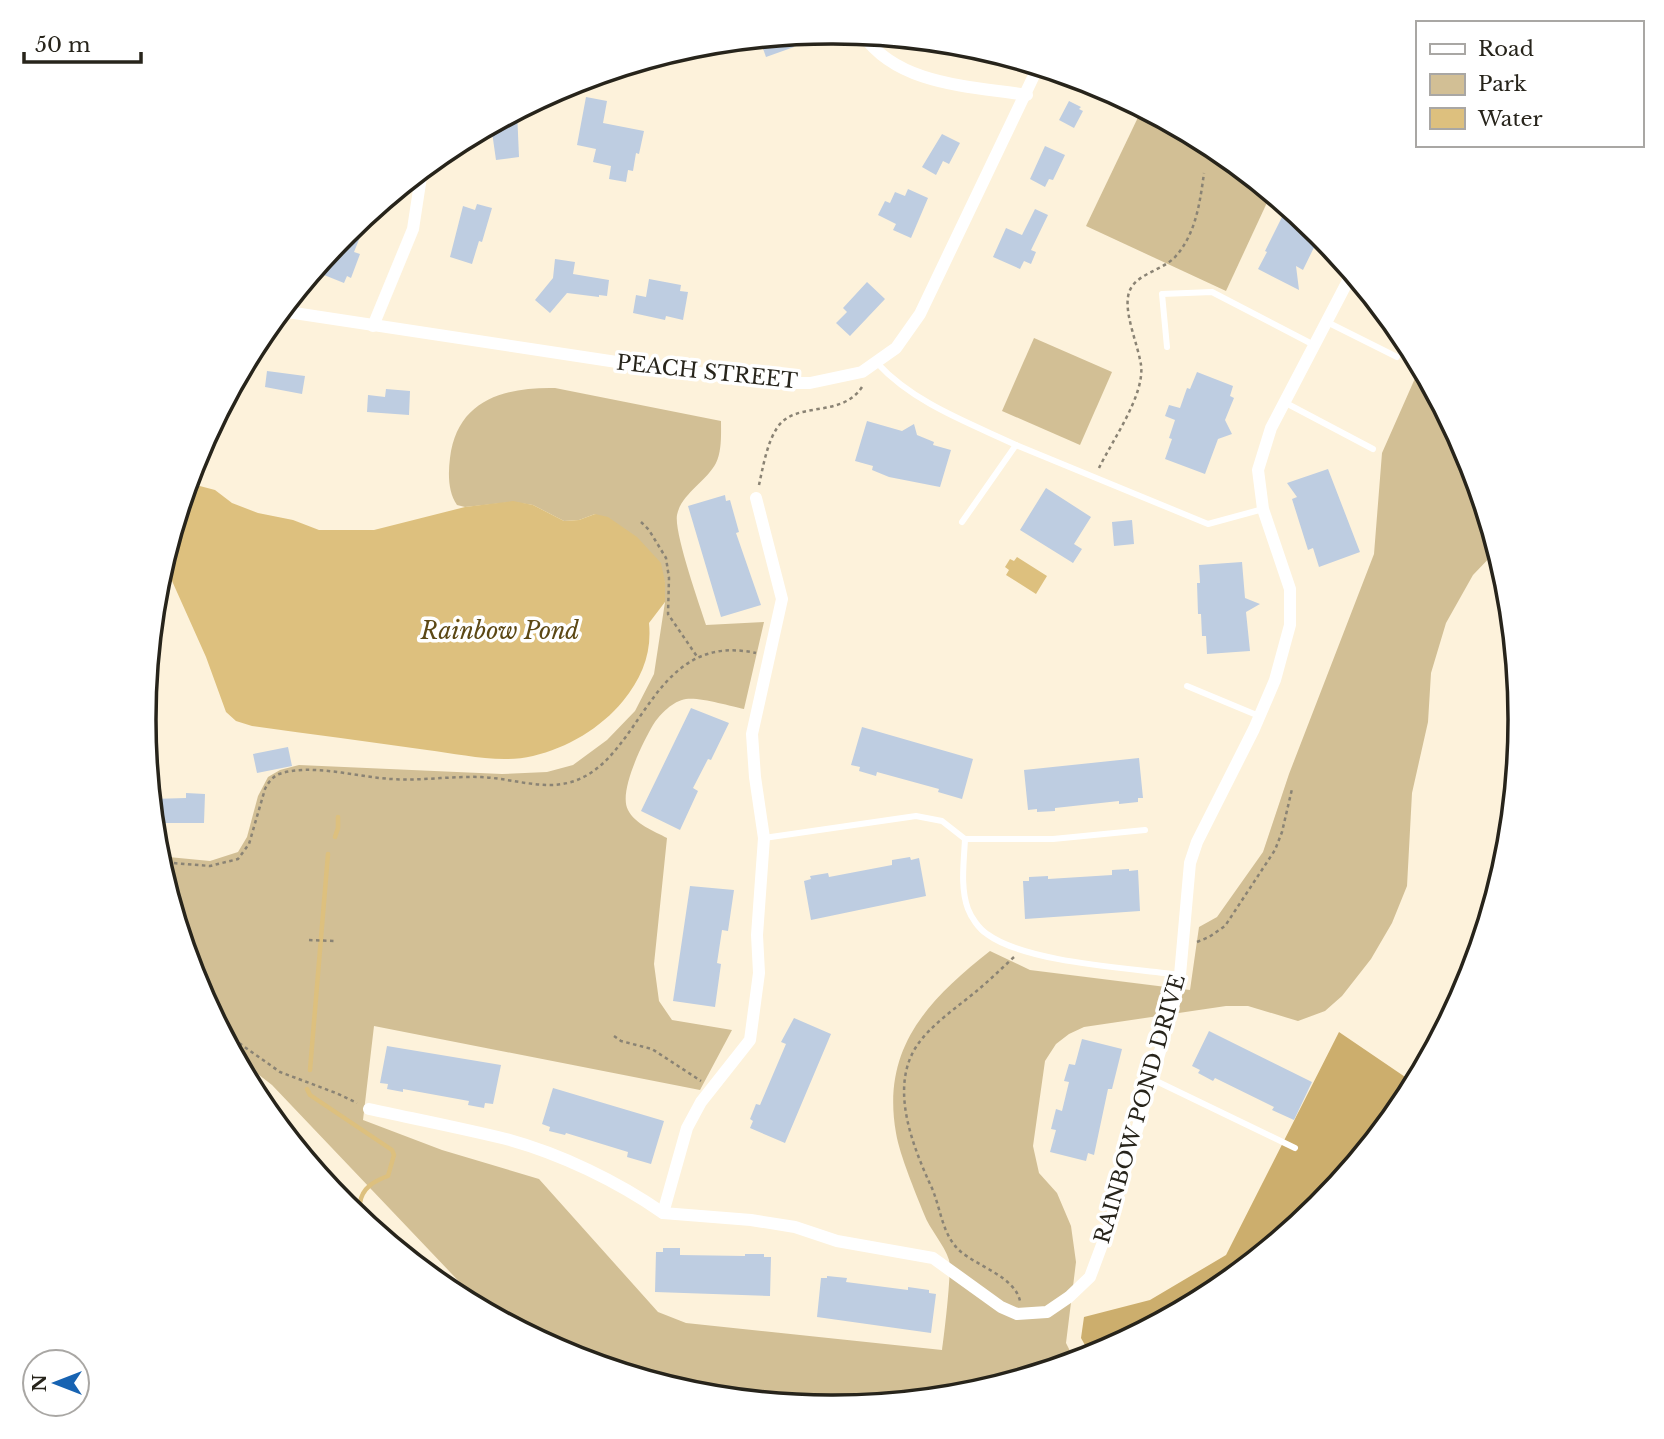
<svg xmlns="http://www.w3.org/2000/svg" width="1664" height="1439" font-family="'Libre Baskerville',serif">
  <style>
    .green { fill: #d2bf95 }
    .forest { fill: #ccae6d }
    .water { fill: #ddc07e }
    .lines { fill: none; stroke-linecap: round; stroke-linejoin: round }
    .stream { stroke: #ddc07e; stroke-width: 4.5 }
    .building { fill: #becde1 }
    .path { stroke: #8a8374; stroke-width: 2.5; stroke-dasharray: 3.5 3.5; stroke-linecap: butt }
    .lane { stroke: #fff; stroke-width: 6 }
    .street { stroke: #fff; stroke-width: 12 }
    .labels { text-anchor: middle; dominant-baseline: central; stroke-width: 7; stroke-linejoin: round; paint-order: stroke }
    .street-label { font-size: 21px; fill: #27241b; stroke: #fff }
    .water-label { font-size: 23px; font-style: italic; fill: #5c4815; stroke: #fff }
    .rim { fill: none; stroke: #27241b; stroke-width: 3.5 }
  </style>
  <rect width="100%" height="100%" fill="#fdf2db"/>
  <g class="green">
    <polygon points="1142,109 1215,148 1271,194 1226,291 1086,226"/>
    <polygon points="1034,338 1112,372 1080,445 1002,411"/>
    <path d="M1420,367L1468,457L1496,551L1473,575L1446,623L1431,673L1428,722L1412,793L1407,886L1392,923L1371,959L1342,996L1325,1011L1298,1021L1248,1006H1226L1084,1027L1069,1034L1056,1044L1045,1061L1033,1146L1039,1173L1057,1193L1071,1226L1076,1262L1066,1343L1075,1361L966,1394L832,1407L697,1394L568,1355L489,1313L272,1085L236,1057L196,982L158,856L210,861L238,852L247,837L258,796L268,777L280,770L299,765L502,774L547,772L573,765L607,740L635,711L654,674L665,602V582L595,514L579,520L564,521L533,505L513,502L465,507L457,505C448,492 448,474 450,458C457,400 504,387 555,388L721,421C721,434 722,451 716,463C706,482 681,494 677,515C674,533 699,603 706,625L764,622L744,709C730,706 700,697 686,699C673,701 660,714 653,725C643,742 618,792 628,810C635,824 654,831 667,838L654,964L659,1001L672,1020L732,1030L700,1090L374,1026L363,1120L442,1150L539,1179L658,1312L686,1323L942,1350C944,1337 952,1270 949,1260C944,1244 930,1230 924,1214C915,1191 900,1156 896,1133C881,1048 928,1000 990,951L1030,970L1190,990L1199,927L1217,917L1263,852L1289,774L1374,554L1382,453Z"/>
  </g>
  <polygon class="forest" points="1339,1032 1414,1083 1404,1102 1318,1206 1214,1292 1091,1356 1081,1338 1084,1317 1150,1300 1226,1255"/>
  <g class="water">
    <path d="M196,485L215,490L232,503L258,513L293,520L319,530H374L465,507L513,501L533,505L564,521L579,520L595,514L608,517L637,537L661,563L665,582V602L649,623C652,653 642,678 623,701C601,728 567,748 533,756C499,764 461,754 427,750C369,742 310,734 252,726L236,721L226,712L206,657L164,563L184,498Z"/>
    <polygon points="1017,557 1047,576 1036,594 1006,575 1009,570 1005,567 1010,559 1014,561"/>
  </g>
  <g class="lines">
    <g class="stream">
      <polyline points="335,837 338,828 338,817"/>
      <polyline points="310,1070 328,854"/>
      <path d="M307,1089L310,1095L392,1150L394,1155L388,1176C374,1181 362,1188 360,1203C365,1217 376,1223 382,1236"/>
    </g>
  </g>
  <g class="building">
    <polygon points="790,36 794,47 766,57 761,43 777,37"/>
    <polygon points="586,97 607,101 603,123 644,131 639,154 636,153 633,171 628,170 626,182 609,179 611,166 593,162 596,149 577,145"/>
    <polygon points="1069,101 1081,107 1079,109 1083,111 1074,128 1059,120"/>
    <polygon points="517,111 519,157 496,160 491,125"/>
    <polygon points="942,134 960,143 949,164 943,161 936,175 922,167"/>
    <polygon points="1045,146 1065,155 1053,180 1049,179 1045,187 1030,179"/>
    <polygon points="908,189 928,198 911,238 893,230 896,224 878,215 885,201 890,203 895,192 905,196"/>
    <polygon points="477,204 492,208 482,242 479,241 472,264 450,257 463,206 475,210"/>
    <polygon points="1287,207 1320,235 1303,270 1296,266 1299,290 1258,269 1267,252 1265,251"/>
    <polygon points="1035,209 1048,215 1031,250 1036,252 1031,264 1024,261 1020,269 993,257 1006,228 1022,235"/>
    <polygon points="352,228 362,232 354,252 360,254 351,278 347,276 344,283 319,273 323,264 320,264"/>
    <polygon points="555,259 575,262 573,274 609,280 607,296 599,295 599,297 567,293 550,313 535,300 553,278"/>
    <polygon points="649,279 681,285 680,291 688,292 683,320 666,316 665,320 633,313 636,295 646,297"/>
    <polygon points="867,282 885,299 850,336 836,323 847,312 843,308"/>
    <polygon points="267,371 305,376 302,394 265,387"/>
    <polygon points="1197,372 1233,386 1230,396 1234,398 1225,420 1232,434 1218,439 1205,474 1165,459 1172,439 1169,438 1175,420 1165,416 1169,405 1180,408 1187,388 1190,389"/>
    <polygon points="386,389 410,391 409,415 367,412 368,395 385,397"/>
    <polygon points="867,421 902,431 914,424 917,435 934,442 933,445 951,450 940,487 889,477 872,470 873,466 855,461"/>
    <polygon points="1328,469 1360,552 1319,567 1313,548 1308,550 1292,499 1297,497 1287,483"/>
    <polygon points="1046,488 1091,517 1074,544 1082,549 1073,563 1020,530"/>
    <polygon points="725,495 726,501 730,500 739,532 736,533 761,605 721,617 688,506"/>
    <polygon points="1132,520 1134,544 1114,546 1112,522"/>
    <polygon points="1242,562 1245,598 1260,604 1246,612 1250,651 1207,654 1206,636 1202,636 1201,614 1198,614 1197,583 1200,583 1199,565"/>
    <polygon points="691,708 729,723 711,760 708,759 693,788 698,791 680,830 641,811"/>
    <polygon points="862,727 973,759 962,799 938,792 939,789 877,772 876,776 859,771 860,767 851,765"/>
    <polygon points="288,747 292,766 257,773 253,754"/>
    <polygon points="1139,758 1143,798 1138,798 1138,802 1119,804 1119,801 1055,808 1055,811 1037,812 1037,809 1028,810 1024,770"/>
    <polygon points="186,793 205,794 204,823 165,823 165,818 154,818 152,799 186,798"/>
    <polygon points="910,857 911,860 919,858 926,896 811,920 804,881 811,879 810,876 828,873 829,877 892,865 892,860"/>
    <polygon points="1129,869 1129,871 1138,870 1140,911 1025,919 1023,881 1029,881 1029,877 1048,876 1048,879 1112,875 1112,870"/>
    <polygon points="690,886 734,890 728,931 722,930 717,963 721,964 715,1007 673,1001"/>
    <polygon points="794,1018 831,1034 785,1143 750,1128 753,1121 750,1119 756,1104 760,1105 786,1044 781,1042"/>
    <polygon points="1209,1031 1312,1082 1294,1120 1272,1110 1274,1107 1215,1078 1213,1081 1198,1073 1200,1070 1192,1066"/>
    <polygon points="1082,1039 1122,1049 1112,1089 1108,1089 1094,1155 1088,1153 1086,1161 1050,1152 1056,1130 1051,1129 1056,1109 1062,1111 1069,1082 1064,1081 1069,1064 1075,1065"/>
    <polygon points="387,1046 501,1065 493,1104 485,1103 484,1108 468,1105 469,1101 403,1089 403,1092 387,1089 388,1084 380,1083"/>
    <polygon points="553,1088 664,1121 651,1164 627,1157 628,1152 566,1133 565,1135 549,1131 550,1127 542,1124"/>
    <polygon points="663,1248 680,1248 680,1255 745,1256 745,1254 764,1254 764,1257 771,1257 770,1296 655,1292 656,1252 663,1252"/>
    <polygon points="827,1276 847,1278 846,1282 908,1290 908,1287 929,1290 929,1293 936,1294 931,1333 817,1317 821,1278 827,1278"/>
  </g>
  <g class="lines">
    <g class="path">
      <path d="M1099,468C1112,441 1145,395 1141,365C1138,345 1125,316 1128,297C1131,274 1161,272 1175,257C1196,234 1200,202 1204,173"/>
      <path d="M759,485C763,467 767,443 777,428C795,400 841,419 862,387"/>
      <polyline points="641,522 649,530 666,558 669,578 668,614 698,658"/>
      <path d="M160,862L210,866L238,859L249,844L265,789C268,783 272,777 279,774C311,763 357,777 391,779C421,781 451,776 481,777C504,778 527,785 550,785C644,785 640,628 756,653"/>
      <polyline points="309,940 335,941"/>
      <polyline points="1197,942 1209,937 1225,926 1275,850 1282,832 1292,789"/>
      <path d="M1014,957C1002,968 991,979 979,989C959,1006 930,1025 916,1047C890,1088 912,1144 930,1184C941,1206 941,1234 960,1251C977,1266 1015,1277 1020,1301"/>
      <polyline points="222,1031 280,1072 336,1093 357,1103"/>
      <polyline points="614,1036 621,1041 652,1049 701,1081"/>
    </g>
    <g class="lane">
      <polyline points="1327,322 1397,357"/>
      <polyline points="1167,347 1162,294 1212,292 1314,345"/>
      <path d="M877,363C914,403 967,422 1016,445L962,522"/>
      <polyline points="1284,402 1373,449"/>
      <polyline points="1016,445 1208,524 1263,509"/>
      <polyline points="1187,686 1259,716"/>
      <polyline points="764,838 916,816 942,821 965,839 1053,839 1145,830"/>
      <path d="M965,839C964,861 960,888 968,909C971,917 979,929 987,934C1026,963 1130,968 1180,975"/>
      <polyline points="1152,1079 1295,1148"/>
    </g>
    <g class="street">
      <path d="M863,35C899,86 971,86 1027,95"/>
      <polyline points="281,311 643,366 777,383 810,383 862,372 896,348 920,314 1038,67"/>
      <polyline points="373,326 413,229 422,170"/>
      <polyline points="756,498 782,599 752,734 755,777 764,838 757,935 759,973 750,1040 701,1102 687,1128 663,1213 751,1220 795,1227 837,1241 933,1258 1001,1307 1017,1314 1047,1312 1069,1297 1090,1277 1109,1226 1175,1000 1180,975 1190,863 1197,842 1254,729 1275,680 1290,625 1290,589 1263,509 1258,470 1271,428 1352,273"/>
      <path d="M369,1109C415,1119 461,1128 506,1139C561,1154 617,1181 663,1213"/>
    </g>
  </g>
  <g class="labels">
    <g class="street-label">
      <text transform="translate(707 372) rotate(6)">PEACH STREET</text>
      <text transform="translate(1140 1109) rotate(-74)">RAINBOW POND DRIVE</text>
    </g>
    <g class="water-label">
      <text x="500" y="631">Rainbow Pond</text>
    </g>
  </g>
  <path d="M0 0H1664V1439H0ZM831 44H833A675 675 0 0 1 1508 719V720A675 675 0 0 1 833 1395H831A675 675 0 0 1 156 720V719A675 675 0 0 1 831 44Z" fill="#fff" fill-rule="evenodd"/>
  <path class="rim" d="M831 44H833A675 675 0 0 1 1508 719V720A675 675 0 0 1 833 1395H831A675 675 0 0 1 156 720V719A675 675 0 0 1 831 44Z"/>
  <rect x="1416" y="21" width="228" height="126" fill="#ffffff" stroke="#a9a7a4" stroke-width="2"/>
  <rect x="1430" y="44" width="35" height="10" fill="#ffffff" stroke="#a9a7a4" stroke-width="2"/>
  <text x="1478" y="56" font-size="21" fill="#27241b">Road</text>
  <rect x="1430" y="74" width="35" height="21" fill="#d2bf95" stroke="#a9a7a4" stroke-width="2"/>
  <text x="1478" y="91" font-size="21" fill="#27241b">Park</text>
  <rect x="1430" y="108" width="35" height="21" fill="#ddc07e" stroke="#a9a7a4" stroke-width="2"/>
  <text x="1478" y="126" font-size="21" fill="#27241b">Water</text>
  <g transform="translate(56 1383) rotate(270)"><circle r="33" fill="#ffffff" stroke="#a9a7a4" stroke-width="2"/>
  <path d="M0-5L12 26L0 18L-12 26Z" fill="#1763b2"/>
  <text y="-10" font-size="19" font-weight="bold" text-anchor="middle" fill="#27241b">N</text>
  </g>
  <path d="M24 52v10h117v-10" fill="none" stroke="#27241b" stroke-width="3.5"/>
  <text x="35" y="52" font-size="21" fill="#27241b" stroke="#ffffff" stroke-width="5" paint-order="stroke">50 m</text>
</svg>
